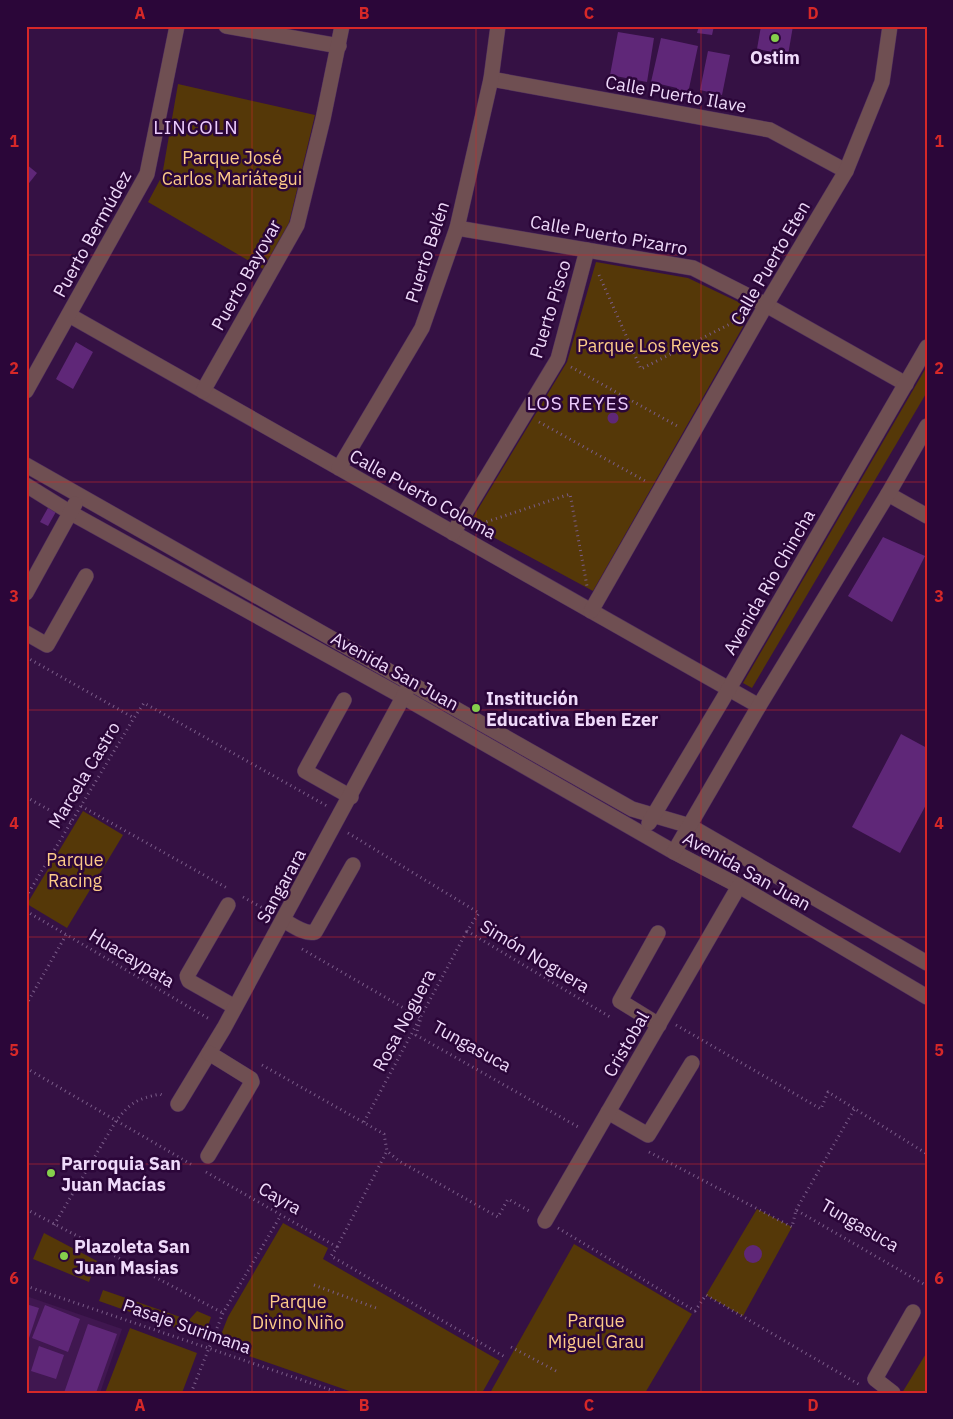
<svg xmlns="http://www.w3.org/2000/svg" width="953" height="1419" font-family="'IBM Plex Sans',sans-serif">
  <style>
    .built { fill: #401750 }
    .green { fill: #553808 }
    .building { fill: #5f2778 }
    .lines { fill: none; stroke-linecap: round; stroke-linejoin: round }
    .minor-casing { stroke: #4f2d5d; stroke-width: 16 }
    .path { stroke: #7b5d89; stroke-width: 3; stroke-dasharray: 1 4; stroke-linecap: butt }
    .minor { stroke: #6f4f52; stroke-width: 15 }
    .grid { fill: none; stroke: #d62828; stroke-width: 1; stroke-opacity: 0.55 }
    .poi-dot { fill: #85cf4c; stroke: #2b0639; stroke-width: 2 }
    .labels { text-anchor: middle; dominant-baseline: central; stroke-width: 5; stroke-linejoin: round; paint-order: stroke }
    .poi-label { font-size: 18px; font-weight: bold; fill: #efdafa; stroke: #2b0639; text-anchor: start }
    .street-label { font-size: 18px; fill: #efdafa; stroke: #2b0639 }
    .park-label { font-size: 18px; fill: #fdcb88; stroke: #2b0639 }
    .neighbourhood-label { font-size: 19px; letter-spacing: 1px; fill: #eccbfd; stroke: #2b0639 }
    .neatline { fill: none; stroke: #d62828; stroke-width: 2 }
    .grid-label { font-size: 16px; text-anchor: middle; font-weight: bold; fill: #d62828 }
  </style>
  <rect width="100%" height="100%" fill="#351144"/>
  <polygon class="built" points="26,1296 122,1329 100,1393 26,1393"/>
  <g class="green">
    <polygon points="178,84 315,115 289,223 263,269 148,202 162,176"/>
    <polygon points="596,262 688,278 753,309 593,591 469,524 567,362"/>
    <polygon points="927,366 927,392 752,688 743,683"/>
    <polygon points="83,811 123,835 67,928 27,904"/>
    <polygon points="757,1209 792,1227 743,1316 706,1295"/>
    <polygon points="283,1223 328,1248 323,1259 500,1361 482,1393 355,1393 217,1345 228,1317"/>
    <polygon points="44,1233 97,1261 89,1282 33,1259"/>
    <polygon points="574,1244 692,1314 645,1393 490,1393"/>
    <polygon points="103,1290 189,1320 197,1311 211,1317 204,1338 99,1301"/>
    <polygon points="130,1328 197,1353 182,1393 105,1393"/>
    <polygon points="927,1352 927,1393 902,1393"/>
  </g>
  <g class="building">
    <polygon points="699,26 714,26 712,35 697,33"/>
    <polygon points="761,26 793,26 788,55 757,49"/>
    <polygon points="618,32 654,38 647,82 610,75"/>
    <polygon points="661,38 698,46 687,98 676,95 677,88 651,82"/>
    <polygon points="708,51 730,55 722,95 700,90"/>
    <polygon points="26,164 37,173 26,187"/>
    <polygon points="76,342 93,352 73,389 56,379"/>
    <circle cx="613" cy="418" r="5.5"/>
    <polygon points="49,506 57,510 48,526 40,522"/>
    <polygon points="883,537 925,556 892,622 848,596"/>
    <polygon points="901,734 927,748 927,803 900,853 852,827"/>
    <circle cx="753" cy="1254" r="9"/>
    <polygon points="26,1304 39,1308 27,1344 26,1344"/>
    <polygon points="45,1305 80,1319 68,1352 32,1338"/>
    <polygon points="88,1324 117,1334 96,1393 64,1393"/>
    <polygon points="39,1346 64,1355 56,1379 31,1371"/>
  </g>
  <g class="lines">
    <defs>
      <g id="minor">
        <polyline points="226,26 339,46"/>
        <polyline points="491,79 770,130 846,171"/>
        <polyline points="457,228 693,268 766,305 906,384"/>
        <polyline points="69,315 759,706"/>
        <polyline points="26,391 147,174 177,26"/>
        <polyline points="203,391 297,225 323,119 342,26"/>
        <polyline points="26,465 632,809 690,826 927,963"/>
        <polyline points="339,468 422,328 457,228 491,79 498,26"/>
        <polyline points="26,485 71,513 405,698 674,852 739,886 927,997"/>
        <polyline points="888,494 927,516"/>
        <polyline points="453,533 558,359 587,250"/>
        <polyline points="26,593 75,504"/>
        <polyline points="591,611 766,305 846,171 882,82 890,26"/>
        <polyline points="26,633 47,645 86,576"/>
        <polyline points="344,700 305,771 351,797"/>
        <polyline points="649,823 723,699 927,347"/>
        <polyline points="674,852 759,706 888,494 927,426"/>
        <polyline points="228,905 187,976 189,981 235,1007"/>
        <path d="M283,920C292,925 305,935 315,932L353,865"/>
        <polyline points="658,933 620,1001 659,1025"/>
        <polyline points="178,1104 224,1028 408,688"/>
        <polyline points="608,1112 648,1135 692,1063"/>
        <polyline points="208,1156 252,1082 251,1079 209,1053"/>
        <polyline points="545,1221 739,886"/>
        <polyline points="893,1393 875,1379 913,1312"/>
      </g>
    </defs>
    <use href="#minor" class="minor-casing"/>
    <g class="path">
      <polyline points="599,275 641,369 738,320"/>
      <polyline points="571,367 679,427"/>
      <polyline points="539,422 647,482"/>
      <polyline points="477,525 570,494 587,586"/>
      <polyline points="26,657 134,718 144,703 327,806"/>
      <polyline points="26,797 71,822"/>
      <polyline points="81,806 227,888"/>
      <polyline points="348,833 479,913 467,931 610,1017"/>
      <polyline points="26,897 134,718"/>
      <polyline points="243,897 268,911"/>
      <polyline points="26,911 211,1020"/>
      <polyline points="302,949 421,1018 416,1035 580,1128"/>
      <polyline points="26,1005 66,935"/>
      <polyline points="676,1025 821,1109 828,1092 927,1154"/>
      <polyline points="262,1065 384,1134 387,1151 399,1161 498,1217 508,1199 531,1212"/>
      <polyline points="26,1068 194,1166"/>
      <polyline points="364,1122 467,931"/>
      <polyline points="649,1152 792,1227 796,1210 927,1286"/>
      <polyline points="206,1172 337,1247 331,1256 505,1357"/>
      <polyline points="26,1209 223,1313"/>
      <polyline points="796,1210 855,1108"/>
      <path d="M54,1225L116,1121C131,1102 137,1099 160,1094L164,1096"/>
      <polyline points="558,1228 695,1311 706,1295 860,1385"/>
      <polyline points="337,1247 387,1151"/>
      <polyline points="314,1285 376,1308"/>
      <polyline points="26,1286 340,1393"/>
      <polyline points="511,1347 556,1371"/>
      <polyline points="191,1393 223,1313 281,1215"/>
    </g>
    <use href="#minor" class="minor"/>
  </g>
  <path class="grid" d="M252,26V1393M476,26V1393M701,26V1393M26,255H927M26,482H927M26,710H927M26,937H927M26,1164H927"/>
  <g class="poi-dot">
    <circle cx="775" cy="38" r="5"/>
    <circle cx="476" cy="708" r="5"/>
    <circle cx="51" cy="1173" r="5"/>
    <circle cx="64" cy="1256" r="5"/>
  </g>
  <g class="labels">
    <g class="poi-label">
      <text x="775" y="57" text-anchor="middle">Ostim</text>
      <text x="486" y="698">Institución<tspan x="486" dy="21">Educativa Eben Ezer</tspan></text>
      <text x="61" y="1163">Parroquia San<tspan x="61" dy="21">Juan Macías</tspan></text>
      <text x="74" y="1246">Plazoleta San<tspan x="74" dy="21">Juan Masias</tspan></text>
    </g>
    <g class="street-label">
      <text transform="translate(676 94) rotate(10)">Calle Puerto Ilave</text>
      <text transform="translate(92 234) rotate(-61)">Puerto Bermúdez</text>
      <text transform="translate(609 235) rotate(10)">Calle Puerto Pizarro</text>
      <text transform="translate(427 252) rotate(-72)">Puerto Belén</text>
      <text transform="translate(770 263) rotate(-60)">Calle Puerto Eten</text>
      <text transform="translate(246 275) rotate(-61)">Puerto Bayovar</text>
      <text transform="translate(550 309) rotate(-73)">Puerto Pisco</text>
      <text transform="translate(423 494) rotate(29)">Calle Puerto Coloma</text>
      <text transform="translate(769 582) rotate(-60)">Avenida Rio Chincha</text>
      <text transform="translate(395 671) rotate(29)">Avenida San Juan</text>
      <text transform="translate(84 775) rotate(-59)">Marcela Castro</text>
      <text transform="translate(747 871) rotate(29)">Avenida San Juan</text>
      <text transform="translate(281 886) rotate(-61)">Sangarara</text>
      <text transform="translate(535 956) rotate(31)">Simón Noguera</text>
      <text transform="translate(132 958) rotate(31)">Huacaypata</text>
      <text transform="translate(404 1020) rotate(-62)">Rosa Noguera</text>
      <text transform="translate(626 1044) rotate(-60)">Cristobal</text>
      <text transform="translate(472 1046) rotate(29)">Tungasuca</text>
      <text transform="translate(280 1198) rotate(30)">Cayra</text>
      <text transform="translate(860 1225) rotate(30)">Tungasuca</text>
      <text transform="translate(187 1326) rotate(19)">Pasaje Surimana</text>
    </g>
    <g class="park-label">
      <text x="232" y="157">Parque José<tspan x="232" dy="21">Carlos Mariátegui</tspan></text>
      <text x="648" y="345">Parque Los Reyes</text>
      <text x="75" y="859">Parque<tspan x="75" dy="21">Racing</tspan></text>
      <text x="298" y="1301">Parque<tspan x="298" dy="21">Divino Niño</tspan></text>
      <text x="596" y="1320">Parque<tspan x="596" dy="21">Miguel Grau</tspan></text>
    </g>
    <g class="neighbourhood-label">
      <text x="196" y="127">LINCOLN</text>
      <text x="578" y="403">LOS REYES</text>
    </g>
  </g>
  <rect width="953" height="1419" fill="none" stroke="#2b0639" stroke-width="55"/>
  <rect x="28" y="28" width="898" height="1364" class="neatline"/>
  <g class="grid-label">
    <text x="140" y="19">A</text>
    <text x="364" y="19">B</text>
    <text x="589" y="19">C</text>
    <text x="813" y="19">D</text>
    <text x="14" y="147">1</text>
    <text x="939" y="147">1</text>
    <text x="14" y="374">2</text>
    <text x="939" y="374">2</text>
    <text x="14" y="602">3</text>
    <text x="939" y="602">3</text>
    <text x="14" y="829">4</text>
    <text x="939" y="829">4</text>
    <text x="14" y="1056">5</text>
    <text x="939" y="1056">5</text>
    <text x="14" y="1284">6</text>
    <text x="939" y="1284">6</text>
    <text x="140" y="1411">A</text>
    <text x="364" y="1411">B</text>
    <text x="589" y="1411">C</text>
    <text x="813" y="1411">D</text>
  </g>
</svg>
